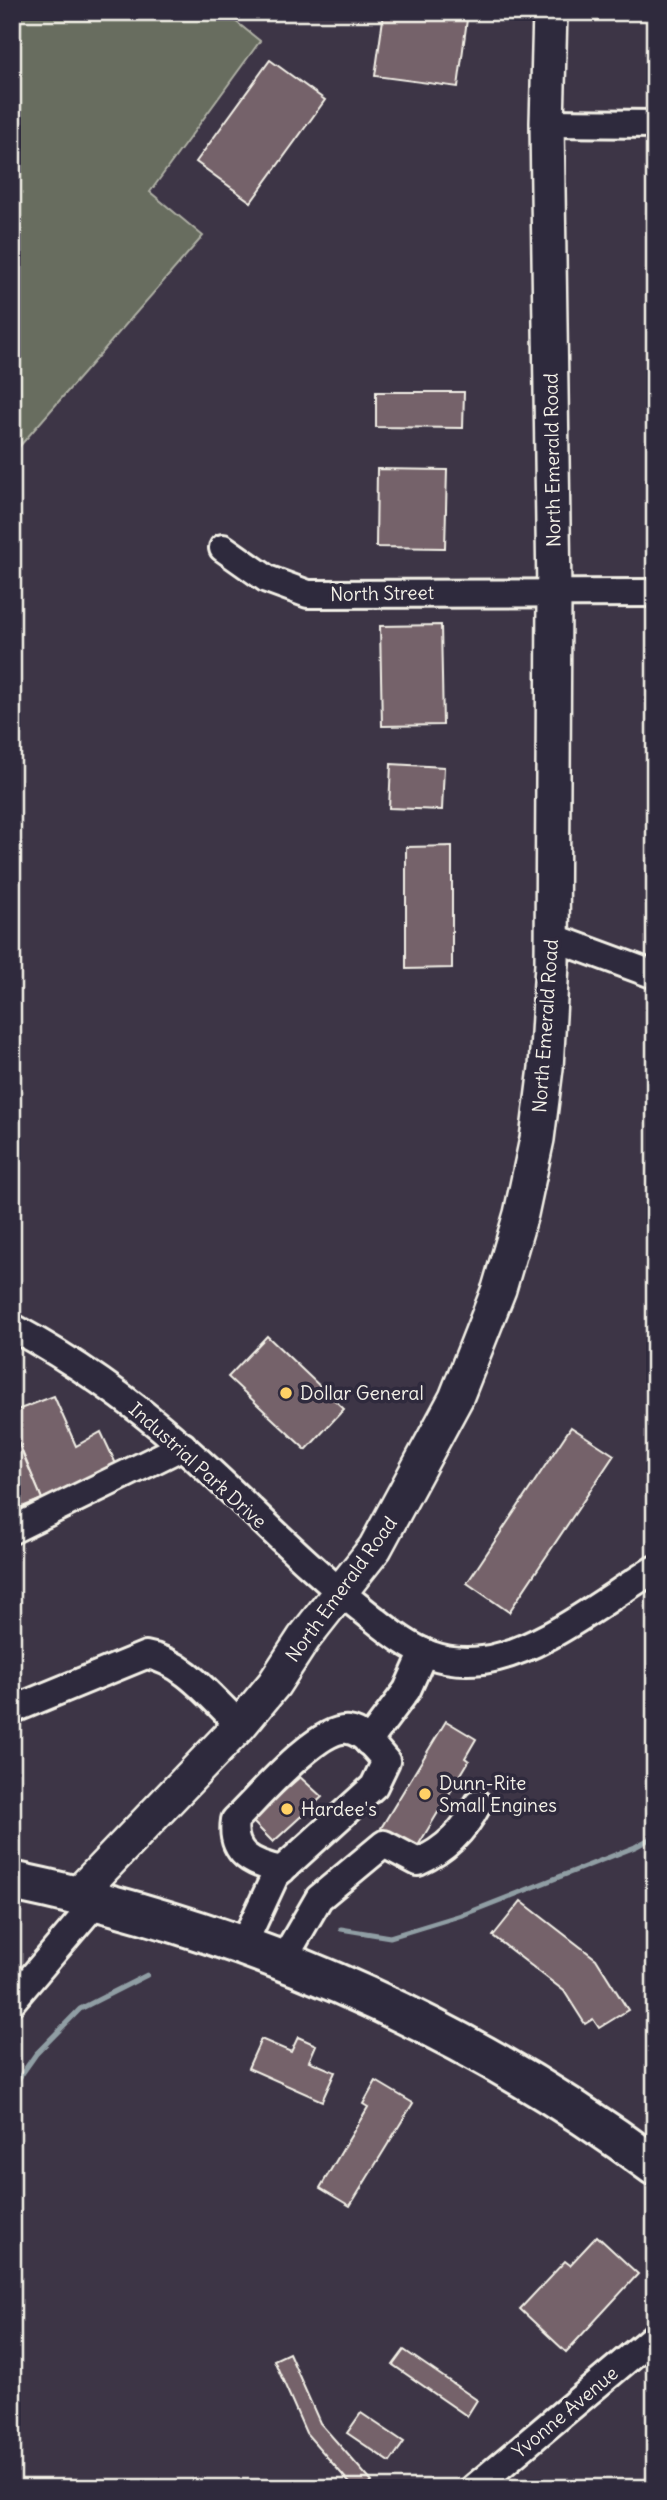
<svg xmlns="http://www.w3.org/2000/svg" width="667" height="2500" font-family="Delius,sans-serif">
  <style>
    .green { fill: #676d5f; stroke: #aeafa4; stroke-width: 2 }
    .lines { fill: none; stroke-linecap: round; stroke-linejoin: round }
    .stream { stroke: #909ea4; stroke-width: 5 }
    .building { fill: #75626a; stroke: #f4f1e8; stroke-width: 2 }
    .minor-casing { stroke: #f4f1e8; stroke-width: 32 }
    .major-casing { stroke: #f4f1e8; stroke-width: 38 }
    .highway-casing { stroke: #f4f1e8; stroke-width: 44 }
    .minor { stroke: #2f2a3d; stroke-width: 26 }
    .major { stroke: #2f2a3d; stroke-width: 33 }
    .highway { stroke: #2f2a3d; stroke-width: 38 }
    .poi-dot { fill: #ffd166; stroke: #2f2a3d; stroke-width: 2.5 }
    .labels { text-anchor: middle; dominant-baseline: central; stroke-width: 7; stroke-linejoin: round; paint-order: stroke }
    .street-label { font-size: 19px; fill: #f4f1e8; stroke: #2f2a3d }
    .poi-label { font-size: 19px; fill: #f4f1e8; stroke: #2f2a3d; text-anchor: start }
  </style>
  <rect width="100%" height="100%" fill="#3d3546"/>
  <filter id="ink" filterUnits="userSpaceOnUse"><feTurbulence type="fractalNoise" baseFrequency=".0143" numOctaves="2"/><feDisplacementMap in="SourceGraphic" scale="14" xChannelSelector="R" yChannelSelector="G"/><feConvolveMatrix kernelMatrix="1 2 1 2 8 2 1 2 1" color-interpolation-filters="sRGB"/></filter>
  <g filter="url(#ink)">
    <polygon class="green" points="12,12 224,12 260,41 150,192 203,236 12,455"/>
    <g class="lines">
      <g class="stream">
        <polyline points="341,1929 390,1937 465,1914 635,1847 655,1836"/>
        <polyline points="12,2088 36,2054 80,2009 147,1975"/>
      </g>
    </g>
    <g class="building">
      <polygon points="384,12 468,12 458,87 375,76"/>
      <polygon points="270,60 325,100 251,202 196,162"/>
      <polygon points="376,392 464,392 463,428 376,427"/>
      <polygon points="377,469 447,470 445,548 376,547"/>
      <polygon points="441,625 443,725 382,726 380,626"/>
      <polygon points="391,764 444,767 442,810 389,808"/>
      <polygon points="452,846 452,968 406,969 406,847"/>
      <polygon points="267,1336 344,1409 306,1450 228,1377"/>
      <polygon points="54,1396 76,1446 101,1432 117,1466 42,1499 12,1429 12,1412"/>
      <polygon points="571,1427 614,1455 509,1612 467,1583"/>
      <polygon points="18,1442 42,1499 12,1511 12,1444"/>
      <polygon points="446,1721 476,1739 465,1758 469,1761 416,1849 381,1828"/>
      <polygon points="300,1777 322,1797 273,1842 251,1820"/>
      <polygon points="521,1901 596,1959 628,2010 599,2028 593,2019 585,2024 564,1991 493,1936"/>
      <polygon points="298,2037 316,2045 309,2061 335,2072 322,2101 248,2068 261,2039 291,2052"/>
      <polygon points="376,2081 413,2103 350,2206 320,2188 368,2107 363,2104"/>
      <polygon points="597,2236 638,2274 566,2352 520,2309 565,2261 570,2265"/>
      <polygon points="404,2350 477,2400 467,2416 393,2365"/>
      <polygon points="289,2353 320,2423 372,2482 365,2488 354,2488 306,2433 274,2360"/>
      <polygon points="361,2413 404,2442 390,2462 347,2433"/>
    </g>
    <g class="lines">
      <defs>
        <g id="minor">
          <polyline points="547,123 655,124"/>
          <polyline points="223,548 267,579 308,594 655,593"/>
          <polyline points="552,937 655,975"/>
          <path d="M12,1327C73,1360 129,1399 181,1445C245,1501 301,1563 369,1615C388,1630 408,1647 431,1655C447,1661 466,1662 483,1660C541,1652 605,1599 655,1569"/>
          <polyline points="12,1530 183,1446"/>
          <path d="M12,1710L146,1655C184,1661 212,1699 240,1725"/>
          <polyline points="368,1742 407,1690 424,1652"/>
          <path d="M243,1945L275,1876L374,1786L386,1761C376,1750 364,1732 348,1730C318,1726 257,1799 235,1820C230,1854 253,1864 282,1870"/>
          <path d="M283,1960L319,1898L384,1844L418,1862C446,1850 464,1831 478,1804"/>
          <polyline points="12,2001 97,1901"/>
          <polyline points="474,2488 655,2336"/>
        </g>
        <polyline id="major" points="77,1895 240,1725 274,1684 304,1638 375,1548 456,1398 499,1289 521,1214 537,1139 546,1068 552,964 554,592 547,123 550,12"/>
        <path id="highway" d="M12,1881C246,1930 463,2024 655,2166"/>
      </defs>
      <use href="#minor" class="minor-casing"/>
      <use href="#major" class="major-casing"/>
      <use href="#highway" class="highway-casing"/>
      <use href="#minor" class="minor"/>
      <use href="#major" class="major"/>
      <use href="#highway" class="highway"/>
    </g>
  </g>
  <g class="poi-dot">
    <circle cx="286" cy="1393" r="7"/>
    <circle cx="425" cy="1794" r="7"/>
    <circle cx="287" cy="1809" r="7"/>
  </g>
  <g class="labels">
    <g class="street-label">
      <text transform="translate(552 460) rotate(-91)">North Emerald Road</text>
      <text transform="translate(382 593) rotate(-1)">North Street</text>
      <text transform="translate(545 1026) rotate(-86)">North Emerald Road</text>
      <text transform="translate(198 1465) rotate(42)">Industrial Park Drive</text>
      <text transform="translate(341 1589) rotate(-54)">North Emerald Road</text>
      <text transform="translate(565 2412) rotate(-40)">Yvonne Avenue</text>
    </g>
    <g class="poi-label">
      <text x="300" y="1393">Dollar General</text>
      <text x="439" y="1783">Dunn-Rite<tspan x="439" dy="22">Small Engines</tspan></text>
      <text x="301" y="1809">Hardee's</text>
    </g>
  </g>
  <rect width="667" height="2500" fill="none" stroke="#2f2a3d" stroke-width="42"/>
  <rect x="21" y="21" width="625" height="2458" fill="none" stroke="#f4f1e8" stroke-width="2.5" filter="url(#ink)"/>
</svg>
